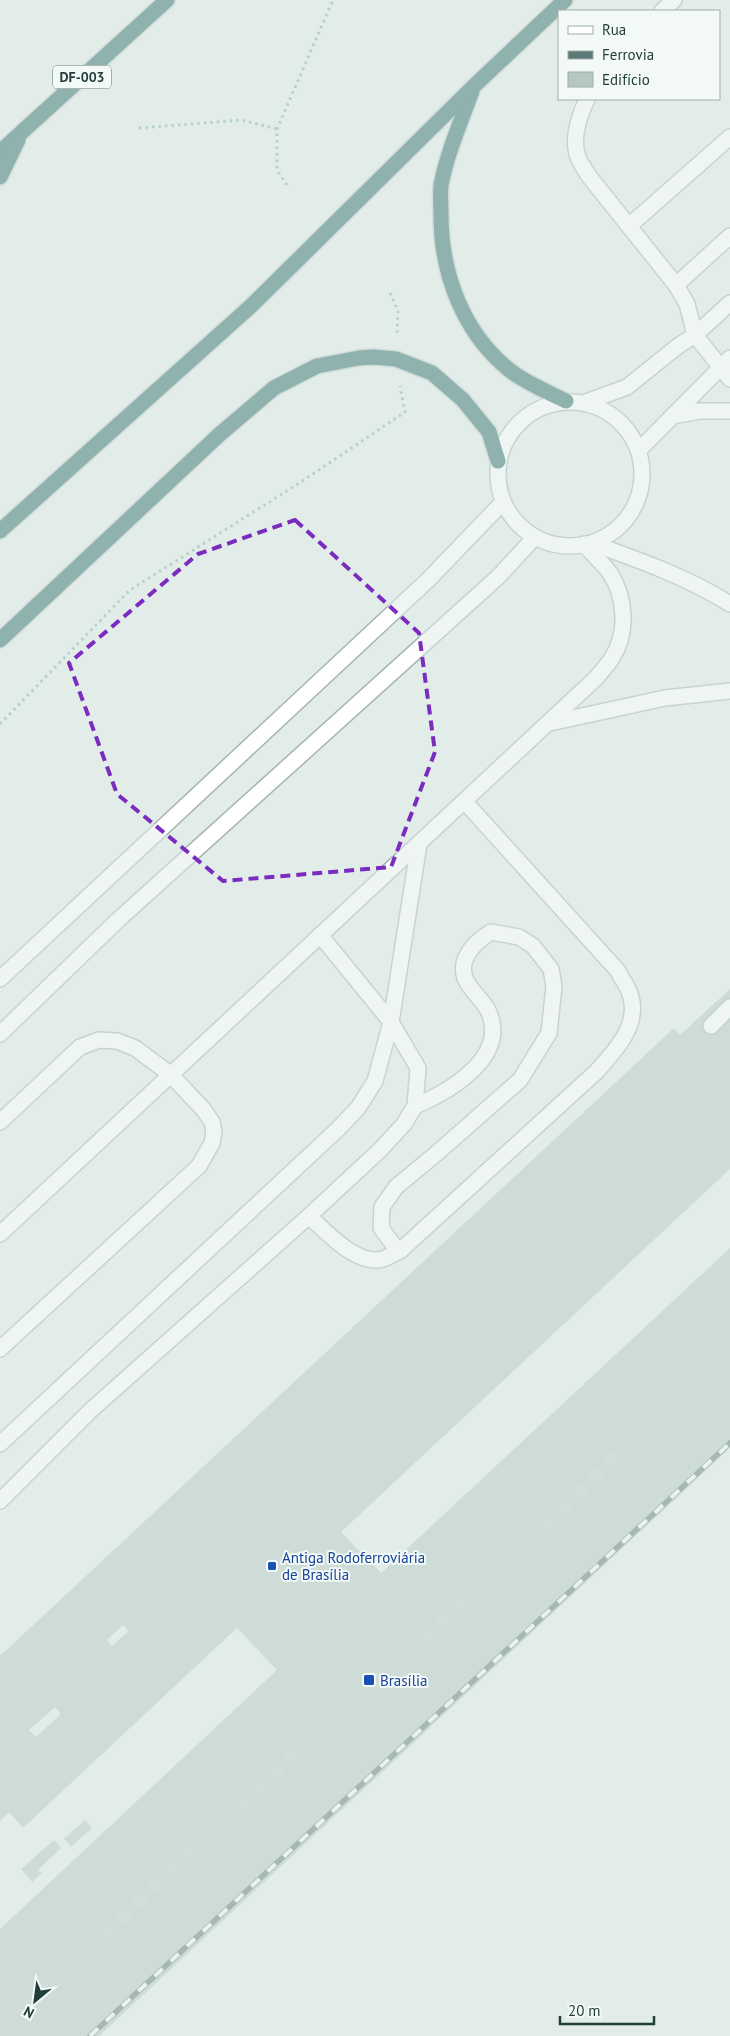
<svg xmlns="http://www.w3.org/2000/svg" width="730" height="2036" font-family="'PT Sans',sans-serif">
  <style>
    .building { fill: #b7c7c3; fill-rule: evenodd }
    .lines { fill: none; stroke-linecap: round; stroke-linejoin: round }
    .minor-tunnel { stroke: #bccac6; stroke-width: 15; stroke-dasharray: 15 8; stroke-linecap: butt }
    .minor-casing { stroke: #a5b5b1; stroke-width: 18 }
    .highway-casing { stroke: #c1c9c8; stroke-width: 18 }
    .path { stroke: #82b0a9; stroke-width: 3; stroke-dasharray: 2.5 4; stroke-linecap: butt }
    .minor { stroke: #fff; stroke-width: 15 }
    .highway { stroke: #2d6a67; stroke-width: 15 }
    .rail-casing { stroke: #5c7976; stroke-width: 5.5 }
    .rail { stroke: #f3f9f7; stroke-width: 4; stroke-dasharray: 11; stroke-linecap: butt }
    .marked { fill: none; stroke: #7b2cbf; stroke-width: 4; stroke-dasharray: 10 6; stroke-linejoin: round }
    .transit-dot { fill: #1a4fb4; stroke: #f3f9f7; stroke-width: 2 }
    .labels { text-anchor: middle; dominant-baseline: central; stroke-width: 4; stroke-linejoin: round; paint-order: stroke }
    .shield { fill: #f3f9f7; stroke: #617673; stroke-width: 1 }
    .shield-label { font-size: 14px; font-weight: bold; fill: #223e3b }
    .transit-label { font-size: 15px; fill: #164399; stroke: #f3f9f7; text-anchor: start }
  </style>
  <rect width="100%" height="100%" fill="#e2ede9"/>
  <g class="building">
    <path d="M730,989V1169L341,1532L381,1573L730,1248V1448L99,2036H0V1929L277,1670L237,1628L23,1828L9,1812L0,1821V1656L674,1028L680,1035ZM123,1625L129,1631L112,1646L107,1640ZM55,1707L61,1714L36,1737L29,1730Z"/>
    <polygon points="85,1820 92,1828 71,1847 64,1839"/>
    <polygon points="54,1840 61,1848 38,1870 42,1873 32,1882 21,1869"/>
  </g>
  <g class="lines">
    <polyline class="minor-tunnel" points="0,2029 730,1353"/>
    <defs>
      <g id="minor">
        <polyline points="662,11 674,0"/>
        <path d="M587,99C579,116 571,138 578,157C580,163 585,169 588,175L676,285L687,304L695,335L730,379"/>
        <polyline points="629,226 730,137"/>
        <polyline points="676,285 730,236"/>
        <circle cx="570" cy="474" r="72"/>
        <polyline points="586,402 627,387 678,346 695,335 730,303"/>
        <polyline points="672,416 700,411 730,411"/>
        <polyline points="639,450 730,358"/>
        <path d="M591,543C639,560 687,577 730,604"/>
        <polyline points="550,723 665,698 730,691"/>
        <polyline points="0,979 428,580 503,502"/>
        <polyline points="711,1026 730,1007"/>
        <polyline points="0,1034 118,920 498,577 535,537"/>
        <polyline points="0,1122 80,1047 99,1040 117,1041 135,1048 170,1074 203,1109 212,1122 214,1132 212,1143 199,1166 0,1349"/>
        <path d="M309,1216C326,1232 357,1266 383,1259C389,1257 395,1253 401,1250L596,1072C616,1050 642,1023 629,991C626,984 621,978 618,971L465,802"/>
        <path d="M0,1234L595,679C600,673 607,666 612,658C628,633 626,598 610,573C603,563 592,554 584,544"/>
        <path d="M401,1250L395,1247L381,1228L382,1207L396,1187L437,1153L520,1080L549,1033L554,986L551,969L533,946L519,937L491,932C476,941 458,958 465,978C471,993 485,1000 490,1015C506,1059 448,1092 415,1106"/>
        <polyline points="0,1444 338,1129 358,1108 375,1081 391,1022 419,844"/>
        <polyline points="0,1501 90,1411 309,1216 380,1150 404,1124 415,1106 418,1068 391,1022 320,935"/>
      </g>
      <g id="highway">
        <path d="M472,91C461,122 447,153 441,185C440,194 441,206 441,215C441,275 464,335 512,372C528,384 548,392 566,401"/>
        <polyline points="0,152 167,0"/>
        <polyline points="0,177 18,140"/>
        <polyline points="0,531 251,306 474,86 565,0"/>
        <polyline points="0,640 220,434 274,388 317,366 359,358 374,357 396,359 432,373 463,400 489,432 498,461"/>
      </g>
    </defs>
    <use href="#minor" class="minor-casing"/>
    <use href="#highway" class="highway-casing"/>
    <g class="path">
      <polyline points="139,128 241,120 277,129"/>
      <polyline points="287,185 277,170 277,129 333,0"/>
      <polyline points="390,293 398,311 397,335"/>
      <polyline points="0,724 130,590 301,482 405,412 400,386"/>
    </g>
    <use href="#minor" class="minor"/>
    <use href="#highway" class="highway"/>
    <defs>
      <polyline id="rail" points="90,2036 730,1443"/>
    </defs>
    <use href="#rail" class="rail-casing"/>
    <use href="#rail" class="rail"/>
  </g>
  <path d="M0 0H730V2036H0ZM295,520L419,633L435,752L391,867L223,881L117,794L69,663L198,554Z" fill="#e2ede9" fill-opacity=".55" fill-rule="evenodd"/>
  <path class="marked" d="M295,520L419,633L435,752L391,867L223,881L117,794L69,663L198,554Z"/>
  <g class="transit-dot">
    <rect x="267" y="1561" width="10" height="10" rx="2.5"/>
    <rect x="363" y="1674" width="12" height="12" rx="2.5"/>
  </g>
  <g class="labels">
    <rect class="shield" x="53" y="65.5" width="58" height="23" rx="4"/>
    <g class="shield-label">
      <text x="82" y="77">DF-003</text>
    </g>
    <g class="transit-label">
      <text x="282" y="1557">Antiga Rodoferroviária<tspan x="282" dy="17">de Brasília</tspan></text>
      <text x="380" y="1680">Brasília</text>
    </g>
  </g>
  <rect x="558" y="10" width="162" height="90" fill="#f3f9f7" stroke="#9faeac"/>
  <rect x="568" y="26" width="25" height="8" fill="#ffffff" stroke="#9faeac"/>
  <text x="602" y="35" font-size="15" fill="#223e3b">Rua</text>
  <rect x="568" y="51" width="25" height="8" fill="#5c7976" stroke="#9faeac"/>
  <text x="602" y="60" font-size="15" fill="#223e3b">Ferrovia</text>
  <rect x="568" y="72" width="25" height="15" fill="#b7c7c3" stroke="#9faeac"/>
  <text x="602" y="85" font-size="15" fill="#223e3b">Edifício</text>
  <g transform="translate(35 2001) rotate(209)" stroke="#f3f9f7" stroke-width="4" paint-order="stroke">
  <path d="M0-4L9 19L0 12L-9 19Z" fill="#223e3b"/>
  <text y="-8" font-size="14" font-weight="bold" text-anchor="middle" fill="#223e3b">N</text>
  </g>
  <path d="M560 2016v8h94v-8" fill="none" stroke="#223e3b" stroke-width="2.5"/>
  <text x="568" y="2016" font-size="15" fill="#223e3b" stroke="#f3f9f7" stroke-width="4" paint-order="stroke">20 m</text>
</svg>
